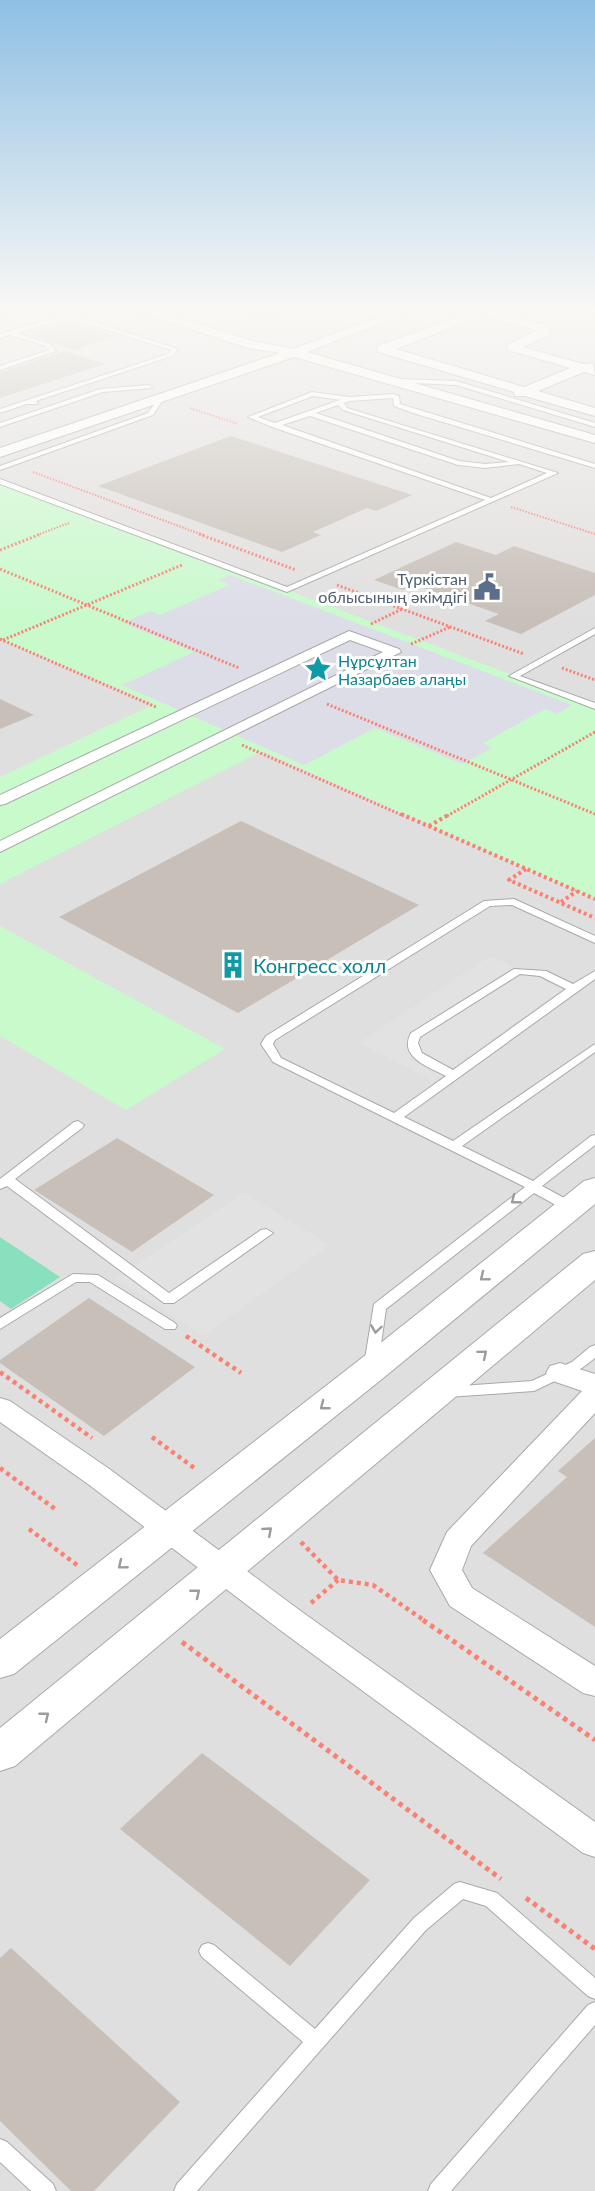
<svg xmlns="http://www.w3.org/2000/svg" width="595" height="2191" font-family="Lato,sans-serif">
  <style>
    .residential { fill: #e0dfdf }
    .park { fill: #c8facc }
    .pitch { fill: #88e0be }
    .parking { fill: #e2e2e2 }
    .plaza { fill: #dddde8 }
    .building { fill: #c7bfb8 }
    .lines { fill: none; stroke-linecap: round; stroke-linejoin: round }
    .service-casing { stroke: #a9a9a9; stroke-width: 2 }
    .pedestrian-casing { stroke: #a9a9a9; stroke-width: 2 }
    .minor-casing { stroke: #a9a9a9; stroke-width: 2 }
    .tertiary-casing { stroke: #a9a9a9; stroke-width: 2 }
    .path-far4 { stroke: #fa8072; stroke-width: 2; stroke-dasharray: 1.5 1.5; stroke-linecap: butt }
    .path-far3 { stroke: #fa8072; stroke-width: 3; stroke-dasharray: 2 2; stroke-linecap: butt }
    .path-far2 { stroke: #fa8072; stroke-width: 4; stroke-dasharray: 3 3; stroke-linecap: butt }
    .path-far1 { stroke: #fa8072; stroke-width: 4.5; stroke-dasharray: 4 4; stroke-linecap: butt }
    .path { stroke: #fa8072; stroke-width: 5; stroke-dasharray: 4.5 4.5; stroke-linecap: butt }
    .service { fill: #fff; fill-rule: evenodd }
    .pedestrian { fill: #fff; fill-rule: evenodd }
    .minor { fill: #fff; fill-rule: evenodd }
    .tertiary { fill: #fff; fill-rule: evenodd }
    .oneway { stroke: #9c9c9c }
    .labels { text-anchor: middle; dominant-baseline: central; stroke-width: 6; stroke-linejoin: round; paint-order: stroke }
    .far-service-label { font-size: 16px; fill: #4e5e75; stroke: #fff; text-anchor: end }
    .far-culture-label { font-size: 16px; fill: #0d838f; stroke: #fff; text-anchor: start }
    .culture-label { font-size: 20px; fill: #0d838f; stroke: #fff; text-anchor: start }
  </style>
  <rect width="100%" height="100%" fill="#f2efe9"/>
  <rect class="residential" x="0" y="313" width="595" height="1878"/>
  <g class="park">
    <polygon points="0,482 595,706 595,899 262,751 0,884 0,777 154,704 0,639"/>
    <polygon points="0,926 225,1049 126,1110 0,1036"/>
  </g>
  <polygon class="pitch" points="0,1237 60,1277 11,1309 0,1301"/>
  <g class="parking">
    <polygon points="490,956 563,989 433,1081 359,1043"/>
    <polygon points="244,1193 330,1245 203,1336 116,1278"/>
  </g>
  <polygon class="plaza" points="230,575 572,705 557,714 545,709 483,743 492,748 462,764 375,728 304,765 122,685 194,652 123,623 150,611 160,615 229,585 218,580"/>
  <g class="building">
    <polygon points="68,322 116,336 74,350 28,334"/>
    <polygon points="65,351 105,364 0,398 0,372"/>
    <polygon points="231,436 412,495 376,511 367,508 313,532 321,535 282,552 98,486"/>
    <polygon points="456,542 496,555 514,546 595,573 595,595 521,634 485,621 499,614 415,585 403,590 374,580"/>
    <polygon points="0,699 34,715 0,729"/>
    <polygon points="241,821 419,905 238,1013 59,917"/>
    <polygon points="117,1138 214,1195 132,1252 34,1190"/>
    <polygon points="89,1298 195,1367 104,1436 0,1363 0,1360"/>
    <polygon points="595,1438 595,1627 483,1553 567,1477 558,1471"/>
    <polygon points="202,1753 370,1880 290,1966 120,1829"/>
    <polygon points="11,1948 180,2102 94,2191 71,2191 0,2121 0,1958"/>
  </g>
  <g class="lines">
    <defs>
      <g id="service">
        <polygon points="249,313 281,313 278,315"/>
        <polygon points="69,314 178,349 172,356 36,401 38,403 37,404 27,404 0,413 0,409 168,354 171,350 69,318 17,333 50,344 56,351 0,370 0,366 49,350 46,346 10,335 0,338 0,334"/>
        <polygon points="395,379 456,381 595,423 595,427 456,385 393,382 392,381"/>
        <polygon points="149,385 152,387 151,388 103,392 0,427 0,423 100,389"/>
        <path d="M312,392L349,397L393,394L399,396L400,404L595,464V468L413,413L394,406L393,398L350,401L344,403L347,408L558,473L287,592L0,484V479L287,587L485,500L272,427L248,417ZM313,396L340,400L275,423L258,417ZM338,405L343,410L509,462L485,464L459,461L316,413ZM310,416L458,465L485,468L519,464L547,473L491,498L282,425Z"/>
        <polygon points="161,396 164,398 153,415 0,470 0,466 148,413 159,397"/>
        <polygon points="595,628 595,634 520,676 595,703 595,709 509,676"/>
        <path d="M514,899L595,936V943L512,905L490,906L275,1040L273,1044L281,1058L394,1113L446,1076C428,1067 398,1057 411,1033L514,969L546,971L573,984L595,971V979L404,1117L453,1141L595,1044V1052L462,1146L533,1181L591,1136L595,1135V1145L542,1186L575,1204L576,1207L570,1211L565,1210L534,1193L386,1309L378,1365L376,1368H366L364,1365L374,1304L525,1187L273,1062L261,1044L266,1036L484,901ZM520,974L540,976L566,989L453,1070L422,1053L418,1043L420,1037Z"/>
        <polygon points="78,1121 84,1125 82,1128 15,1179 169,1293 261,1230 266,1229 273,1233 174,1303 164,1303 7,1186 0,1189 0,1179 74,1122"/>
        <polygon points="73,1274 98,1275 175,1323 177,1326 175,1329 165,1329 90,1282 76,1282 0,1329 0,1318"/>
        <polygon points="595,1345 595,1358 582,1368 534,1391 447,1397 442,1396 440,1392 442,1388 447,1387 532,1381 572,1362 590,1347"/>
        <polygon points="460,1882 497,1893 595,1978 595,1999 588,1996 486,1906 463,1899 426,1930 197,2191 174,2191 177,2184 303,2042 202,1957 199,1951 202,1945 208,1943 214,1945 315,2029 414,1918 454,1884"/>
        <polygon points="595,2002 595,2025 451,2191 428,2191 431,2184 588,2005"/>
        <polygon points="0,2139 7,2142 53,2184 56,2191 31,2191 0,2162"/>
      </g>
      <polygon id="pedestrian" points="349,631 399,649 401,652 0,852 0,841 383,652 350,640 5,804 0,805 0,795"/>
      <g id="minor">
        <polygon points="141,313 161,313 254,341 293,349 390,313 408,313 307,352 595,435 595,443 294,357 0,457 0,448 280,353 248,348"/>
        <path d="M468,313H504L549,326L551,332L549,335L523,347L583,364L593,363L595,375L584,372L538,391L595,408V416L525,396H515L514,392L378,352L377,349L378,346ZM484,315L537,331L508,344L507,347L508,350L570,368L524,387L396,349Z"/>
        <polygon points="560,1363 595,1374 595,1413 471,1546 462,1570 472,1588 595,1666 595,1696 583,1693 450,1606 430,1570 447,1532 582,1391 550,1380 546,1373 550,1366"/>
        <polygon points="0,1398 10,1401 108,1468 302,1612 595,1822 595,1857 583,1853 280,1630 88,1484 0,1422"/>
      </g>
      <g id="tertiary">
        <polygon points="595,1178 595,1204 382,1379 14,1674 0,1678 0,1639 358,1361 584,1181"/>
        <polygon points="595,1251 595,1280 15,1766 0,1771 0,1728 583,1254"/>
      </g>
    </defs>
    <use href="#service" class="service-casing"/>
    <use href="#pedestrian" class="pedestrian-casing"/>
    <use href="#minor" class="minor-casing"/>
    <use href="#tertiary" class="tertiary-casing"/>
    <g class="path-far4">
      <polyline points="0,316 8,313"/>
      <polyline points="190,408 238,424"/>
      <polyline points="33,472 203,535"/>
      <polyline points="511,507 595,534"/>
      <polyline points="37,535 69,523"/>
    </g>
    <g class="path-far3">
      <polyline points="199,534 296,570"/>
      <polyline points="0,550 41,534"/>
      <polyline points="0,569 239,668"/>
      <polyline points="337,585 524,654"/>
      <polyline points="371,624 402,609"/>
      <polyline points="0,639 156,707"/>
      <polyline points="3,640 182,565"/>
      <polyline points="411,644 450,627"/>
      <polyline points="562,668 595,680"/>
      <polyline points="327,704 595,814"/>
      <polyline points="242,745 404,816"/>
      <polyline points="447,816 595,732"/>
    </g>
    <g class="path-far2">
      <polyline points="401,814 595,899"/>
      <polyline points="429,826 450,814"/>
      <polyline points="526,869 509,880 595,918"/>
      <polyline points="561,902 577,891"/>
    </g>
    <g class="path-far1">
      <polyline points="186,1336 241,1373"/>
      <polyline points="0,1372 92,1438"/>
      <polyline points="152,1437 197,1470"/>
      <polyline points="0,1468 55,1509"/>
      <polyline points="29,1529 77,1565"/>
      <polyline points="301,1542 338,1580 373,1585 425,1621"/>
      <polyline points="311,1603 338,1580"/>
    </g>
    <g class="path">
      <polyline points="423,1620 595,1740"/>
      <polyline points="182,1642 501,1879"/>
      <polyline points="526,1898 595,1949"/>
    </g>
    <use href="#service" class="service"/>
    <use href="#pedestrian" class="pedestrian"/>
    <use href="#minor" class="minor"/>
    <use href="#tertiary" class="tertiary"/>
  </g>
  <defs><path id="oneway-chevron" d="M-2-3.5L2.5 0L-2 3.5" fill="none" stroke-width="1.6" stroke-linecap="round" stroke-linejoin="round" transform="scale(1.5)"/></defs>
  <g class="oneway">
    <use href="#oneway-chevron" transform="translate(515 1200) rotate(142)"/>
    <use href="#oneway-chevron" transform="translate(484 1277) rotate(141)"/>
    <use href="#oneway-chevron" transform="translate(376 1329) rotate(98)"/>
    <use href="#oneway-chevron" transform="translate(483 1354) rotate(-40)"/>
    <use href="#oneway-chevron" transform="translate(324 1406) rotate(142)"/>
    <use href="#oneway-chevron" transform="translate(268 1531) rotate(-41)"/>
    <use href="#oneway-chevron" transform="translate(122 1565) rotate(141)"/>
    <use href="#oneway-chevron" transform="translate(196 1593) rotate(-39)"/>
    <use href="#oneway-chevron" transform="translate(45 1716) rotate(-39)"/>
  </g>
  <linearGradient id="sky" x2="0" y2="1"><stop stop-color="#8fc0e4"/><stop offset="0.5" stop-color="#f9f8f5"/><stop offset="1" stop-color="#f9f8f5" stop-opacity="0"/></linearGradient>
  <rect width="595" height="620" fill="url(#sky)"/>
  <defs>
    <symbol id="civic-bare" viewBox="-9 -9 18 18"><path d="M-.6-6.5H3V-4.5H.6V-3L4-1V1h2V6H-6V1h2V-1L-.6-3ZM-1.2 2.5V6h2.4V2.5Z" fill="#5c6f8a" stroke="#fff" stroke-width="2.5" paint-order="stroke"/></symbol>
    <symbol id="sight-bare" viewBox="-9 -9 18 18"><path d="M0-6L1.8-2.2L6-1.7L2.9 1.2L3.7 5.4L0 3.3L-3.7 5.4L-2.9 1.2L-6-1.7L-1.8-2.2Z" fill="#0f9aa8" stroke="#fff" stroke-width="2.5" paint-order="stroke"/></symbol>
    <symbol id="building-bare" viewBox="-9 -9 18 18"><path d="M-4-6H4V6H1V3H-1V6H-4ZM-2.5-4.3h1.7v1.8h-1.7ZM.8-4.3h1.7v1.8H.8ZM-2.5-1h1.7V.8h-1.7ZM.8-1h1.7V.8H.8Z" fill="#0f9aa8" stroke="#fff" stroke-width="2.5" paint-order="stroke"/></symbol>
  </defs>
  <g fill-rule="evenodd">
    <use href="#civic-bare" x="468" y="568" width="38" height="38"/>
    <use href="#sight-bare" x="299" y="650" width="38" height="38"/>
    <use href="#building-bare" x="214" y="946" width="38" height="38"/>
  </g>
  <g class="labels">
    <g class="far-service-label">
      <text x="467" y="578">Түркістан<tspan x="467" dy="18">облысының әкімдігі</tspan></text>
    </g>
    <g class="far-culture-label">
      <text x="338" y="660">Нұрсұлтан<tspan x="338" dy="18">Назарбаев алаңы</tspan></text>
    </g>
    <g class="culture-label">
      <text x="253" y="965">Конгресс холл</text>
    </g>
  </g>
</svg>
